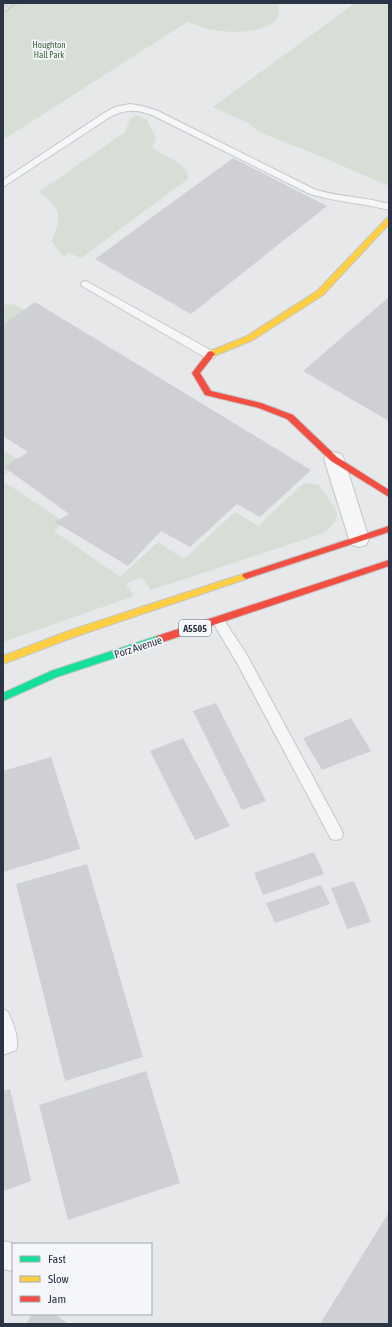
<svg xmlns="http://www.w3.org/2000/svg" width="392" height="1327" font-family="'Asap Condensed',sans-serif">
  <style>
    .green { fill: #d6ded6 }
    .building { fill: #ced0d3 }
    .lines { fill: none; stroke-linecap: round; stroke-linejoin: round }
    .lane-casing { stroke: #c4c6c8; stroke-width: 2 }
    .street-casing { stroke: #c4c6c8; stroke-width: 2 }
    .fast-casing { stroke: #c4c6c8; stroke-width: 2 }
    .slow-casing { stroke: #c4c6c8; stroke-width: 2 }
    .jam-casing { stroke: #c4c6c8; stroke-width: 2 }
    .path { stroke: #c5c6ca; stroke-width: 2; stroke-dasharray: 2 2; stroke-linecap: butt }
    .lane { fill: #f5f6f7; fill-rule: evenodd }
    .street { fill: #f5f6f7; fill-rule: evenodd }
    .fast { fill: #16e098; fill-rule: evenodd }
    .slow { fill: #ffcf43; fill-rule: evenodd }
    .jam { fill: #f24e42; fill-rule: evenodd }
    .labels { text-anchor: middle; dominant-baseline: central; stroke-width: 3.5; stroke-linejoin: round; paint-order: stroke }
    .far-park-label { font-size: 9px; fill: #3f6138; stroke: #f4f6f9 }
    .shield { fill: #f4f6f9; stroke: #676e7b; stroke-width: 1 }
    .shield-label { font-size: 10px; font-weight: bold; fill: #2b3445 }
    .street-label { font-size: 11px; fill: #2b3445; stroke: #f4f6f9 }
  </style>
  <rect width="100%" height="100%" fill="#e6e8ea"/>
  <g class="green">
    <path d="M3,3H278C278,8 280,14 277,18C267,34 230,33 214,30C205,29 196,24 187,22L3,140Z"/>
    <polygon points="355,3 389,3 389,186 322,157 259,132 250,124 213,107"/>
    <path d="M137,115L147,120L156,138L152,147L154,149C165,156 189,164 188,179L81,258L69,253L63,257L52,241C62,215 62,209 39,192L125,132L130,119Z"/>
    <polygon points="13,304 24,310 3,329 3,305"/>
    <polygon points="3,450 21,461 3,476"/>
    <polygon points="3,481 64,522 54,531 120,577 158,542 184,559 235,512 258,526 304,483 319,485 337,512 336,521 324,533 151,590 142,577 126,584 134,596 3,642"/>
  </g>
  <g class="building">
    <polygon points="233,158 327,206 191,314 95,259"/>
    <polygon points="389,297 389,421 303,371"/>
    <polygon points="35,302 311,470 260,517 237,504 190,547 161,531 128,566 55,522 69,514 4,467 28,452 3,436 3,325"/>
    <polygon points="216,703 266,801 242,810 193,711"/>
    <polygon points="351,718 371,751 322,770 303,738"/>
    <polygon points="183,738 230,826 195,840 150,751"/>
    <polygon points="51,757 80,849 3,872 3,771"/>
    <polygon points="314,852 324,874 263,895 254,873"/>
    <polygon points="87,864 143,1057 65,1081 16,884"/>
    <polygon points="354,881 371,922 347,929 331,888"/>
    <polygon points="321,885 330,904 275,923 266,903"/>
    <polygon points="146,1071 180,1183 68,1220 39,1105"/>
    <polygon points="10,1089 31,1181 3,1191 3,1091"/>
    <polygon points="389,1212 389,1324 320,1324"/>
    <polygon points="32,1314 55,1314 68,1324 26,1324"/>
  </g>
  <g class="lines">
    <defs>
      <g id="lane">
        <path d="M130,104L142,106L158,111L316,190C340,197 365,197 389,204V210C363,203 336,202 310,194L152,115C136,109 125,109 110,117L3,187V180L104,113L115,107Z"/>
        <polygon points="86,281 214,352 215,355 214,358 206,358 82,286 81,284 82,282"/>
        <polygon points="218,616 222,617 247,655 341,829 343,834 341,839 336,840 331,839 237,663 212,621 214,617"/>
        <path d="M3,1009L8,1012C13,1022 20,1040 16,1050L3,1055Z"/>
      </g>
      <g id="street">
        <polygon points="334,452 341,454 344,459 369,539 366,545 359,547 352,545 349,539 324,459 327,454"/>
        <polygon points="3,1241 16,1244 13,1244 13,1271 3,1269"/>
      </g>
      <polygon id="fast" points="160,635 163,636 164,639 163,642 57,677 3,701 3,693 51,671"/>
      <g id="slow">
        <polygon points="387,218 389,218 389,224 323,295 253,340 214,356 208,356 208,352 247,336 317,291"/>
        <polygon points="246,573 249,574 250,576 249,578 74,637 3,664 3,656 68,631"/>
      </g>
      <g id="jam">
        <polygon points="211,351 215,354 200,373 211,391 261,403 293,415 337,457 389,490 389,497 331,461 287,419 259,408 205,395 192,373 208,352"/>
        <polygon points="389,526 389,532 246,579 242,576 243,574"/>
        <polygon points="389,560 389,566 160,643 157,642 156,639 157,636"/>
      </g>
    </defs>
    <use href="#lane" class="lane-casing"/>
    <use href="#street" class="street-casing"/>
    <use href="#fast" class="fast-casing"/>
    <use href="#slow" class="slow-casing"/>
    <use href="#jam" class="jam-casing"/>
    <g class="path">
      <polyline points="3,7 8,3"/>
      <polyline points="3,15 8,9 17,3"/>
    </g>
    <use href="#lane" class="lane"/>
    <use href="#street" class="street"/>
    <use href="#fast" class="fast"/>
    <use href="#slow" class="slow"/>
    <use href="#jam" class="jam"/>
  </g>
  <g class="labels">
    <g class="far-park-label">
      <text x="49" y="45">Houghton<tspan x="49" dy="10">Hall Park</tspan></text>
    </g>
    <rect class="shield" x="179" y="620" width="32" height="16" rx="3"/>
    <g class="shield-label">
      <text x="195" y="628">A5505</text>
    </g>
    <g class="street-label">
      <text transform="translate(138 647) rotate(-18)">Porz Avenue</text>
    </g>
  </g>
  <rect width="392" height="1327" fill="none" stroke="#2b3445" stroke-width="8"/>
  <rect x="12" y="1243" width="140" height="72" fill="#f4f6f9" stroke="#a4a8b1"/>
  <rect x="20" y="1256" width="20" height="6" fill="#16e098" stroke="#a4a8b1"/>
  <text x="48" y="1263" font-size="12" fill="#2b3445">Fast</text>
  <rect x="20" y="1276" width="20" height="6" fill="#ffcf43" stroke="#a4a8b1"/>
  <text x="48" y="1283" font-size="12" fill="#2b3445">Slow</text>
  <rect x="20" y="1296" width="20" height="6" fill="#f24e42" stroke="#a4a8b1"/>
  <text x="48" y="1303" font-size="12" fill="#2b3445">Jam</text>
</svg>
